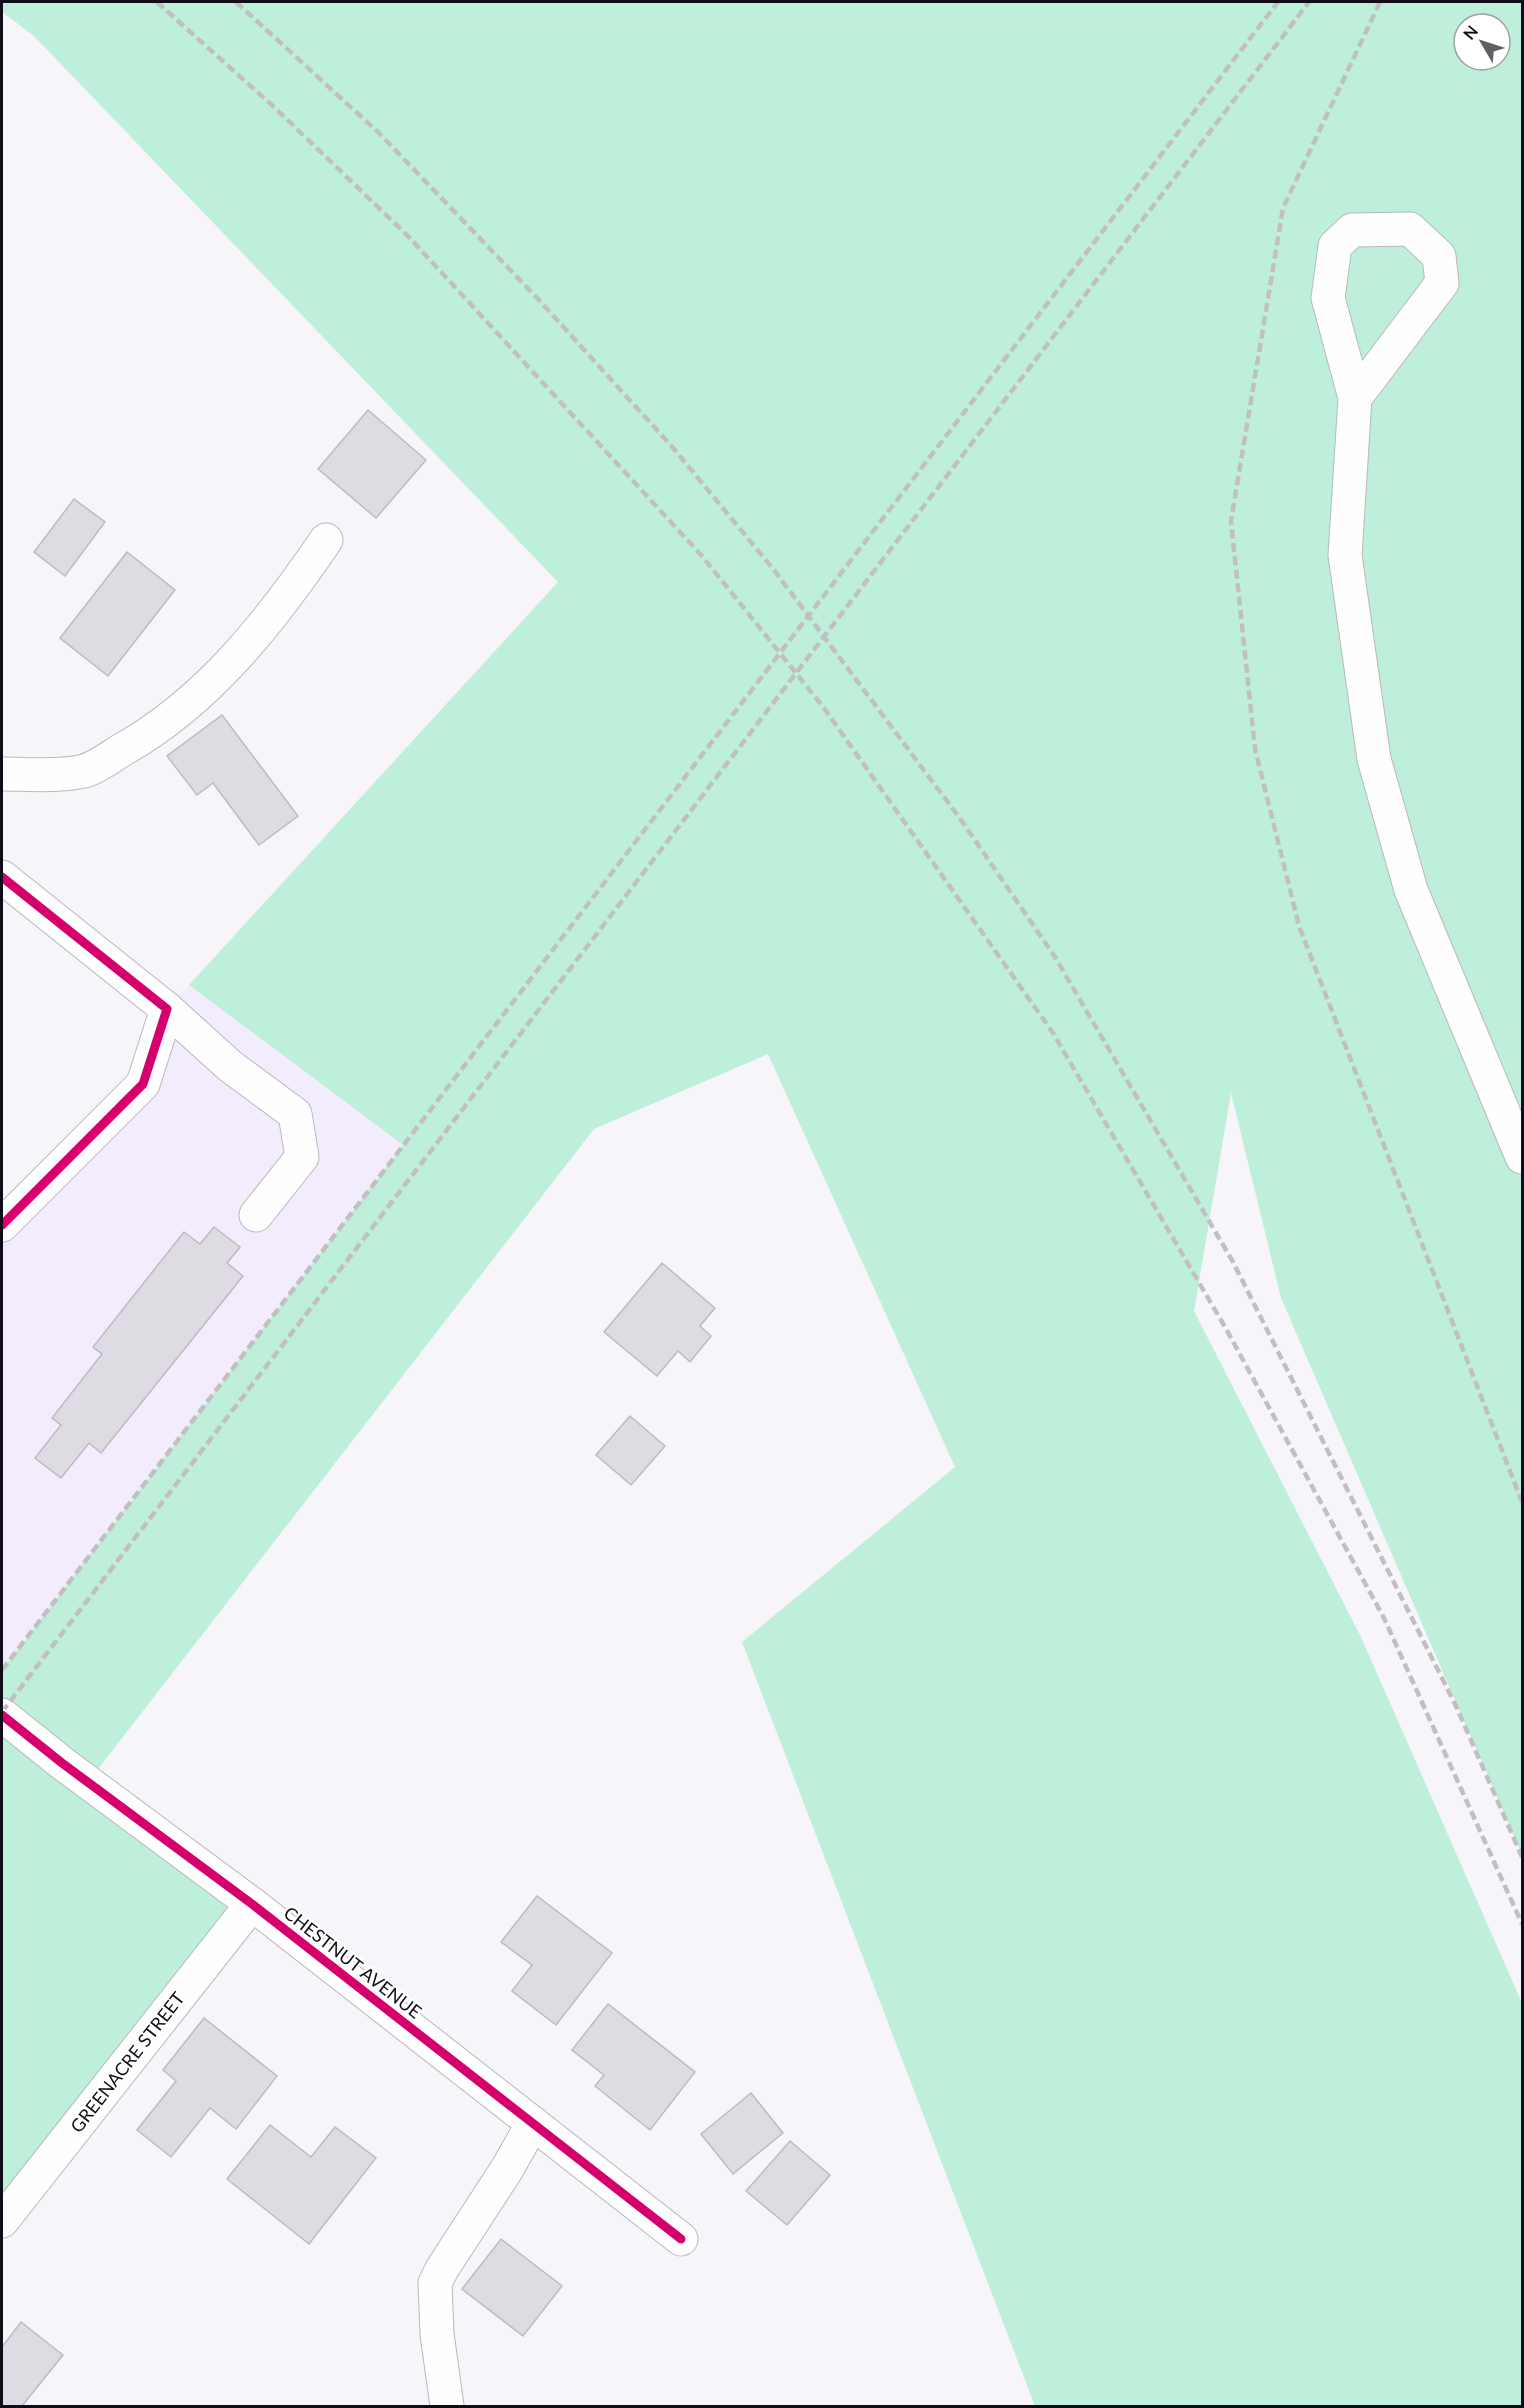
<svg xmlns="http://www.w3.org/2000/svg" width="1524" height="2408" font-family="Lato,sans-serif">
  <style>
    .built { fill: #f2ecfc }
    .green { fill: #beefda; fill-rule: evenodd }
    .building { fill: #dfdbe3; stroke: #bebac2; stroke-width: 1.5 }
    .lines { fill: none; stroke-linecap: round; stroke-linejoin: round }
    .minor-casing { stroke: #bab7bf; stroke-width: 35 }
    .minor { stroke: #fefefe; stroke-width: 33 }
    .rail { stroke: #c1bfc2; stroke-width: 4.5; stroke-dasharray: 9 4.5; stroke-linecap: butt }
    .cycleway-casing { stroke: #fff; stroke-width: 13 }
    .cycleway { stroke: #d6006c; stroke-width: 9 }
    .labels { text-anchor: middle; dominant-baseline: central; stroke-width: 4.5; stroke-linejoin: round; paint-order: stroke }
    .street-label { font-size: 18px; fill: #110d18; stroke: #fff }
  </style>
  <rect width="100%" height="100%" fill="#f7f5fa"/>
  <polygon class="built" points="189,985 403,1145 2,1670 2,1225 143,1084 167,1009"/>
  <path class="green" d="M2,2H1522V1855L1281,1298L1231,1093L1194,1311L1361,1637L1522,2003V2406H1035L742,1642L955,1467L768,1054L594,1129L88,1782L252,1904L2,2221V1670L403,1145L189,985L558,582L34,36L2,12ZM1464,24H1500V60H1464Z"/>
  <g class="building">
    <polygon points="368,410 426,460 376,518 318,469"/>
    <polygon points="74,499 105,522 65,576 34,552"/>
    <polygon points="127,552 175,590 108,676 60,638"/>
    <polygon points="222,715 298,816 259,845 213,783 197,795 167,756"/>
    <polygon points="214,1227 240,1247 227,1263 243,1276 101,1453 89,1443 61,1478 35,1458 61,1425 52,1418 102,1354 93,1347 184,1232 200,1244"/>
    <polygon points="662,1263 715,1308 700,1326 711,1336 690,1362 678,1351 657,1376 604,1332"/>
    <polygon points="630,1416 665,1446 631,1485 596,1455"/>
    <polygon points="537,1896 612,1953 556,2025 512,1991 532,1965 501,1942"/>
    <polygon points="608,2004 695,2072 650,2130 595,2086 604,2075 572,2050"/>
    <polygon points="204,2018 277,2076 236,2129 210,2108 171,2157 137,2130 176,2081 163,2070"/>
    <polygon points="751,2093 783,2133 733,2174 701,2134"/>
    <polygon points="270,2125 311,2157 335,2127 376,2158 309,2244 227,2179"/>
    <polygon points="790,2141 830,2175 787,2225 746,2191"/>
    <polygon points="501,2239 562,2286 523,2336 462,2289"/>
    <polygon points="21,2322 63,2355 22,2406 2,2406 2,2347"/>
  </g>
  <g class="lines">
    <defs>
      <g id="minor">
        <polyline points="1355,398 1442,283 1439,256 1410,229 1352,230 1335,246 1328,298 1355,398 1345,555 1374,759 1411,890 1522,1157"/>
        <path d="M2,774C29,774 57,777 84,771C96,768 109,758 120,751C207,703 271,621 326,540"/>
        <polyline points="2,877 167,1009 230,1066 295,1114 302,1157 256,1215"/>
        <polyline points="2,1225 143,1084 167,1009"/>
        <polyline points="2,1715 62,1763 252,1904 681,2239"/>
        <polyline points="2,2221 252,1904"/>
        <polyline points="447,2406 437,2334 435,2283 442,2269 507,2169 533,2123"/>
      </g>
    </defs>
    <use href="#minor" class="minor-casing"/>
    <use href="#minor" class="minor"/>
    <g class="rail">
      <polyline points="157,2 274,107 408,236 702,556 824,708 1053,1033 1225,1327 1384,1618 1522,1924"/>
      <polyline points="236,2 379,133 539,300 674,449 774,570 959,817 1055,957 1233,1262 1456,1706 1522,1857"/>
      <polyline points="1380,2 1283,208 1231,521 1255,749 1299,926 1522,1502"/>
      <polyline points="2,1670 1278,2"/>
      <polyline points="2,1712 1309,2"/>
    </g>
    <defs>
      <g id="cycleway">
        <polyline points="2,877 167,1009 143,1084 2,1225"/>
        <polyline points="2,1715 62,1763 252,1904 681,2239"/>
      </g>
    </defs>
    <use href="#cycleway" class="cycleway-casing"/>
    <use href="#cycleway" class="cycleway"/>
  </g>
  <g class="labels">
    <g class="street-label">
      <text transform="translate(353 1962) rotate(38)">CHESTNUT AVENUE</text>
      <text transform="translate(127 2062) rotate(-52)">GREENACRE STREET</text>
    </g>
  </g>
  <rect width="1524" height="2408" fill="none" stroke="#110d18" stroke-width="6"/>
  <g transform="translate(1482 42) rotate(309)"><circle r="28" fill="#ffffff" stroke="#a09ea3" stroke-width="1.5"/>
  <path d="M0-4.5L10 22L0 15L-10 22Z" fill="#625e67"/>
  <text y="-9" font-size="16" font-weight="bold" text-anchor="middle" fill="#110d18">N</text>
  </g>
</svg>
